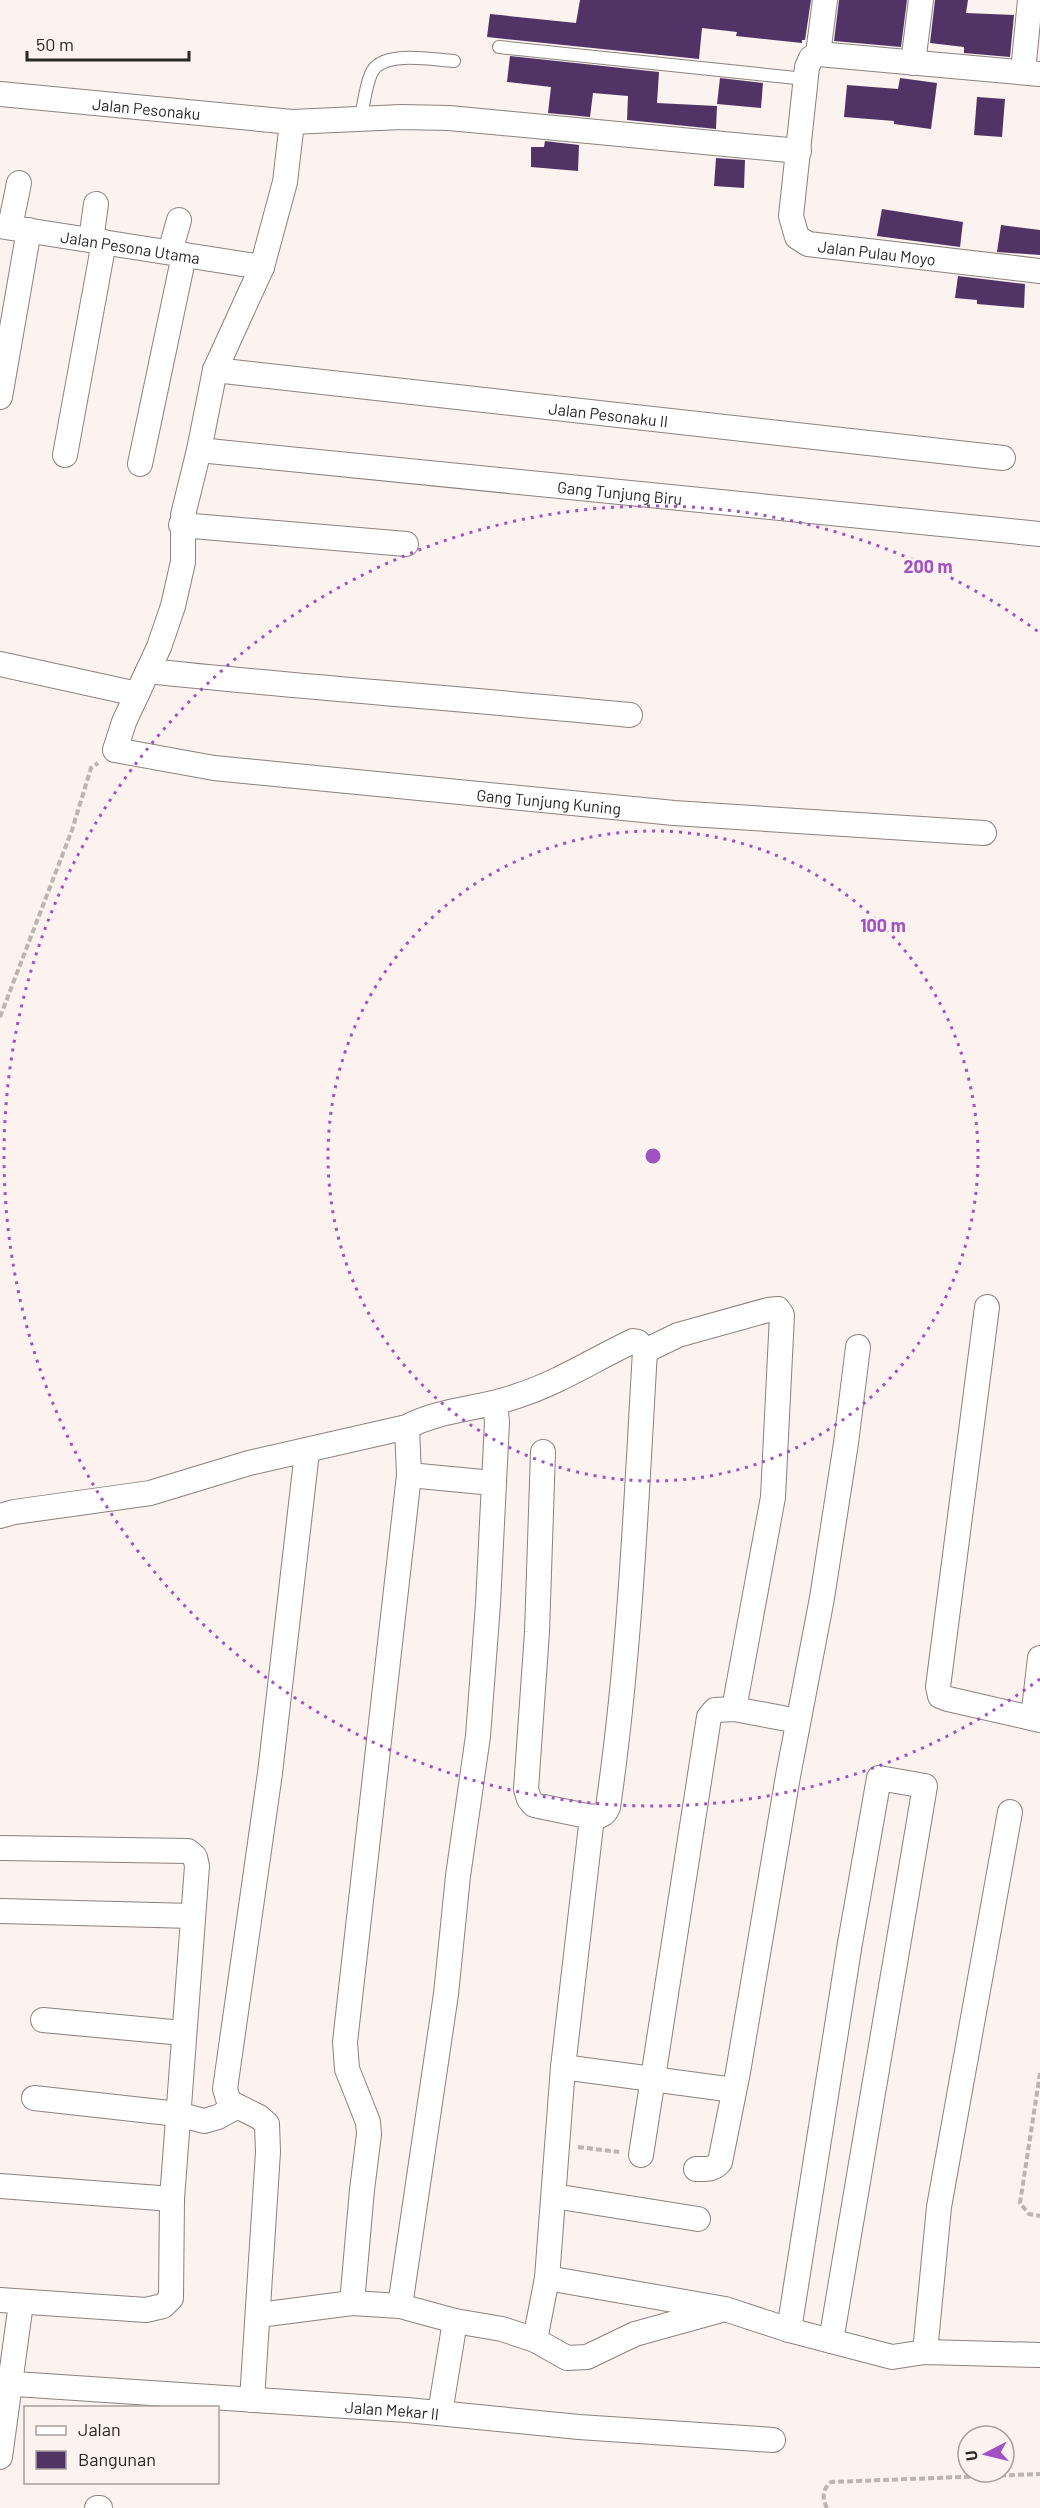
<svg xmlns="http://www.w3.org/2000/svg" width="1040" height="2508" font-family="Barlow,sans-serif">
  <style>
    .building { fill: #523366 }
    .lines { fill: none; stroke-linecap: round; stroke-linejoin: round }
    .lane-casing { stroke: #8a827f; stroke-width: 14 }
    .street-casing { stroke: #8a827f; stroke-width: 26 }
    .path { stroke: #bbb4b1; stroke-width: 4; stroke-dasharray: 6 3; stroke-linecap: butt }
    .lane { stroke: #fff; stroke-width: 12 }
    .street { stroke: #fff; stroke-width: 24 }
    .ring { fill: none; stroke: #a051c2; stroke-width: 3; stroke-dasharray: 3 6 }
    .labels { text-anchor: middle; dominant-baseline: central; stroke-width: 6; stroke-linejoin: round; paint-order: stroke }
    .street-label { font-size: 16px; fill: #292625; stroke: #fcf2ef }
    .centre { fill: #a051c2; stroke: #fcf2ef; stroke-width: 3 }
    .ring-label { font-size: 18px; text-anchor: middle; font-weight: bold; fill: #a051c2; stroke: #fcf2ef; stroke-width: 6; stroke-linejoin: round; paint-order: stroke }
  </style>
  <rect width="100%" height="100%" fill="#fcf2ef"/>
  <g class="building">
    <polygon points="580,0 811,0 805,40 802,40 802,43 736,36 737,32 702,28 699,59 487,37 490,14 576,23"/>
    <polygon points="839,0 907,0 901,47 834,41"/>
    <polygon points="935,0 968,0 966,13 1014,15 1010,57 964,53 964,47 930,43"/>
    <polygon points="510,56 659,72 657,103 717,106 716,129 627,120 628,96 593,93 590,117 548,113 551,87 507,82"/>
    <polygon points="720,78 763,83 761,108 717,104"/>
    <polygon points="900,78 937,83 931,129 894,124 894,121 844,117 847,85 898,89"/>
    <polygon points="977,97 1005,99 1002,137 974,135"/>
    <polygon points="545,141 579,145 578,171 531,167 531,147 544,147"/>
    <polygon points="716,158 745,160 744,188 714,186"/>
    <polygon points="882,209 963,222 960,247 877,236"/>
    <polygon points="1001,225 1040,230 1040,255 997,252"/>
    <polygon points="958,276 1025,284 1024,308 977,304 977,300 955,298"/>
  </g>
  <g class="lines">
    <defs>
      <g id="lane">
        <polyline points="499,47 806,79"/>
        <path d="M360,120C364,105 365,88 371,74C381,49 433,60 454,61"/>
      </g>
      <g id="street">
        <path id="s1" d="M818,54L811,58L807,67L791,216L797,237L808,244L1040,271"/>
        <polyline points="818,54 1040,74"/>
        <polyline points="818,54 825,0"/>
        <polyline points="913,63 921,0"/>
        <polyline points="1023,72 1030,0"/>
        <path id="s2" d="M0,94L292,122L401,117L449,118L799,151"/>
        <path id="s3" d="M292,122L285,182L262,267L215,370L199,450L183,515V562L173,606L159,647L124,722L115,750L214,768L674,813L984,833"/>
        <path id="s4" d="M0,226L262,267"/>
        <polyline points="10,227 19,183"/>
        <polyline points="91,240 96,204"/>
        <polyline points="170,252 179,220"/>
        <path id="s5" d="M215,370L1003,458"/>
        <polyline points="0,397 29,230"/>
        <path id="s6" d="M199,450L1040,534"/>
        <polyline points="65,455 104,242"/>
        <polyline points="140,464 184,255"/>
        <polyline points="181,525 406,544"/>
        <polyline points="0,664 137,694"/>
        <path d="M148,671C309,688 469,699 630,715"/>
        <polyline points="987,1307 938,1687 940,1696 948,1699 1040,1720"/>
        <polyline points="645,1351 678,1335 768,1310 778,1309 782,1315 773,1497 734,1709"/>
        <polyline points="409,1475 493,1483"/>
        <path d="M0,1516L14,1512L150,1493L249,1463L407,1427C440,1409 482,1409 517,1396C558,1383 595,1359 633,1341L638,1342L645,1351C636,1504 630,1656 608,1807C605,1815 600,1816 592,1817L534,1805L529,1799L526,1789L537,1632L543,1452"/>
        <polyline points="1033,1718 1040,1658"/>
        <polyline points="0,1848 188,1851 195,1857 197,1866 172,2199 171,2298 163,2306 146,2310 0,2300"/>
        <polyline points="0,1911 193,1916"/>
        <polyline points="43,2020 183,2033"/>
        <polyline points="563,2067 734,2090"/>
        <polyline points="34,2098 178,2114 204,2121 218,2117 236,2107"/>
        <polyline points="641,2155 709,1717 715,1710 734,1709 798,1721"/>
        <path d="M696,2169C707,2169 713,2170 720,2162L738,2072L788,1776L822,1598L846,1443L858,1347"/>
        <polyline points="0,2186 172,2199"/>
        <polyline points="554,2196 698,2219"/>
        <polyline points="547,2278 725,2309 789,2330 892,2357 925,2352 1040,2355"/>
        <polyline points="352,2303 362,2190 369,2134 368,2122 347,2069 345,2042 409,1475 407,1427"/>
        <polyline points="400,2306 446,1994 458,1876 478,1736 488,1604 497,1422 495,1403"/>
        <polyline points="259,2315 352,2303 400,2306 455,2321 502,2329 535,2340 567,2358 587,2357 635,2334 718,2311"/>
        <polyline points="789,2330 850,1943 879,1778 925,1786 831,2341"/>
        <polyline points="535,2340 547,2278 563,2067 592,1817"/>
        <polyline points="925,2352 939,2207 1010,1812"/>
        <path id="s7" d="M0,2383L407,2410L579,2427L773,2440"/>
        <polyline points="252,2400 268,2152 267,2124 259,2117 229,2102 225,2089 270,1773 307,1452"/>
        <polyline points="440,2413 455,2321"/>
        <polyline points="0,2457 21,2303"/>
        <polyline points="97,2508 100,2508"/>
      </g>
    </defs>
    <use href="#lane" class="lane-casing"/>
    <use href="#street" class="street-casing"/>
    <g class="path">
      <polyline points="0,1017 72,830 91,768 98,763"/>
      <polyline points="1040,2073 1020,2203 1029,2214 1040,2216"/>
      <polyline points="578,2147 619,2152"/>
      <path d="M827,2508C822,2499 822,2489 831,2482L1040,2474"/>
    </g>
    <use href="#lane" class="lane"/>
    <use href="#street" class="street"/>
  </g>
  <g class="ring">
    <circle cx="653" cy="1156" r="325"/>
    <path d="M1040 1679A650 650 0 1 1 1040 633"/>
  </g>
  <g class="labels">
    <g class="street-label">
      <text stroke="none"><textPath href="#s2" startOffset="147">Jalan Pesonaku</textPath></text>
      <text stroke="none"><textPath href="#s4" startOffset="132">Jalan Pesona Utama</textPath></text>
      <text stroke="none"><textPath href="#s1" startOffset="272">Jalan Pulau Moyo</textPath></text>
      <text stroke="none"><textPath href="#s5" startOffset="396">Jalan Pesonaku II</textPath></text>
      <text stroke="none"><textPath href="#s6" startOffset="423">Gang Tunjung Biru</textPath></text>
      <text stroke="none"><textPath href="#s3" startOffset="1095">Gang Tunjung Kuning</textPath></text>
      <text stroke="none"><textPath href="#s7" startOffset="393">Jalan Mekar II</textPath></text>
    </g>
  </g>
  <circle cx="653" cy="1156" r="9" class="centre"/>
  <g class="ring-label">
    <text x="928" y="573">200 m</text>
    <text x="883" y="932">100 m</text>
  </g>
  <rect x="24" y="2406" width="195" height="78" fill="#fcf2ef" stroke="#a8a09e" stroke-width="1.5"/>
  <rect x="36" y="2426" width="30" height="9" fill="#ffffff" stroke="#a8a09e" stroke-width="1.5"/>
  <text x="78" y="2436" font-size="18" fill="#292625">Jalan</text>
  <rect x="36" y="2451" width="30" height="18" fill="#523366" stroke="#a8a09e" stroke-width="1.5"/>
  <text x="78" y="2466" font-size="18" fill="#292625">Bangunan</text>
  <g transform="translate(986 2454) rotate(263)"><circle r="28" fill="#fcf2ef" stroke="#a8a09e" stroke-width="1.5"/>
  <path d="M0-4.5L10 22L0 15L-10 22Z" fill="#a051c2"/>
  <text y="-9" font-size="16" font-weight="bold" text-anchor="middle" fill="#292625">U</text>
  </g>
  <path d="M27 51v9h162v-9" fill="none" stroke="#292625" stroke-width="3"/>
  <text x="36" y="51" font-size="18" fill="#292625" stroke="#fcf2ef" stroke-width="4.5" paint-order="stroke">50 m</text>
</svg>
